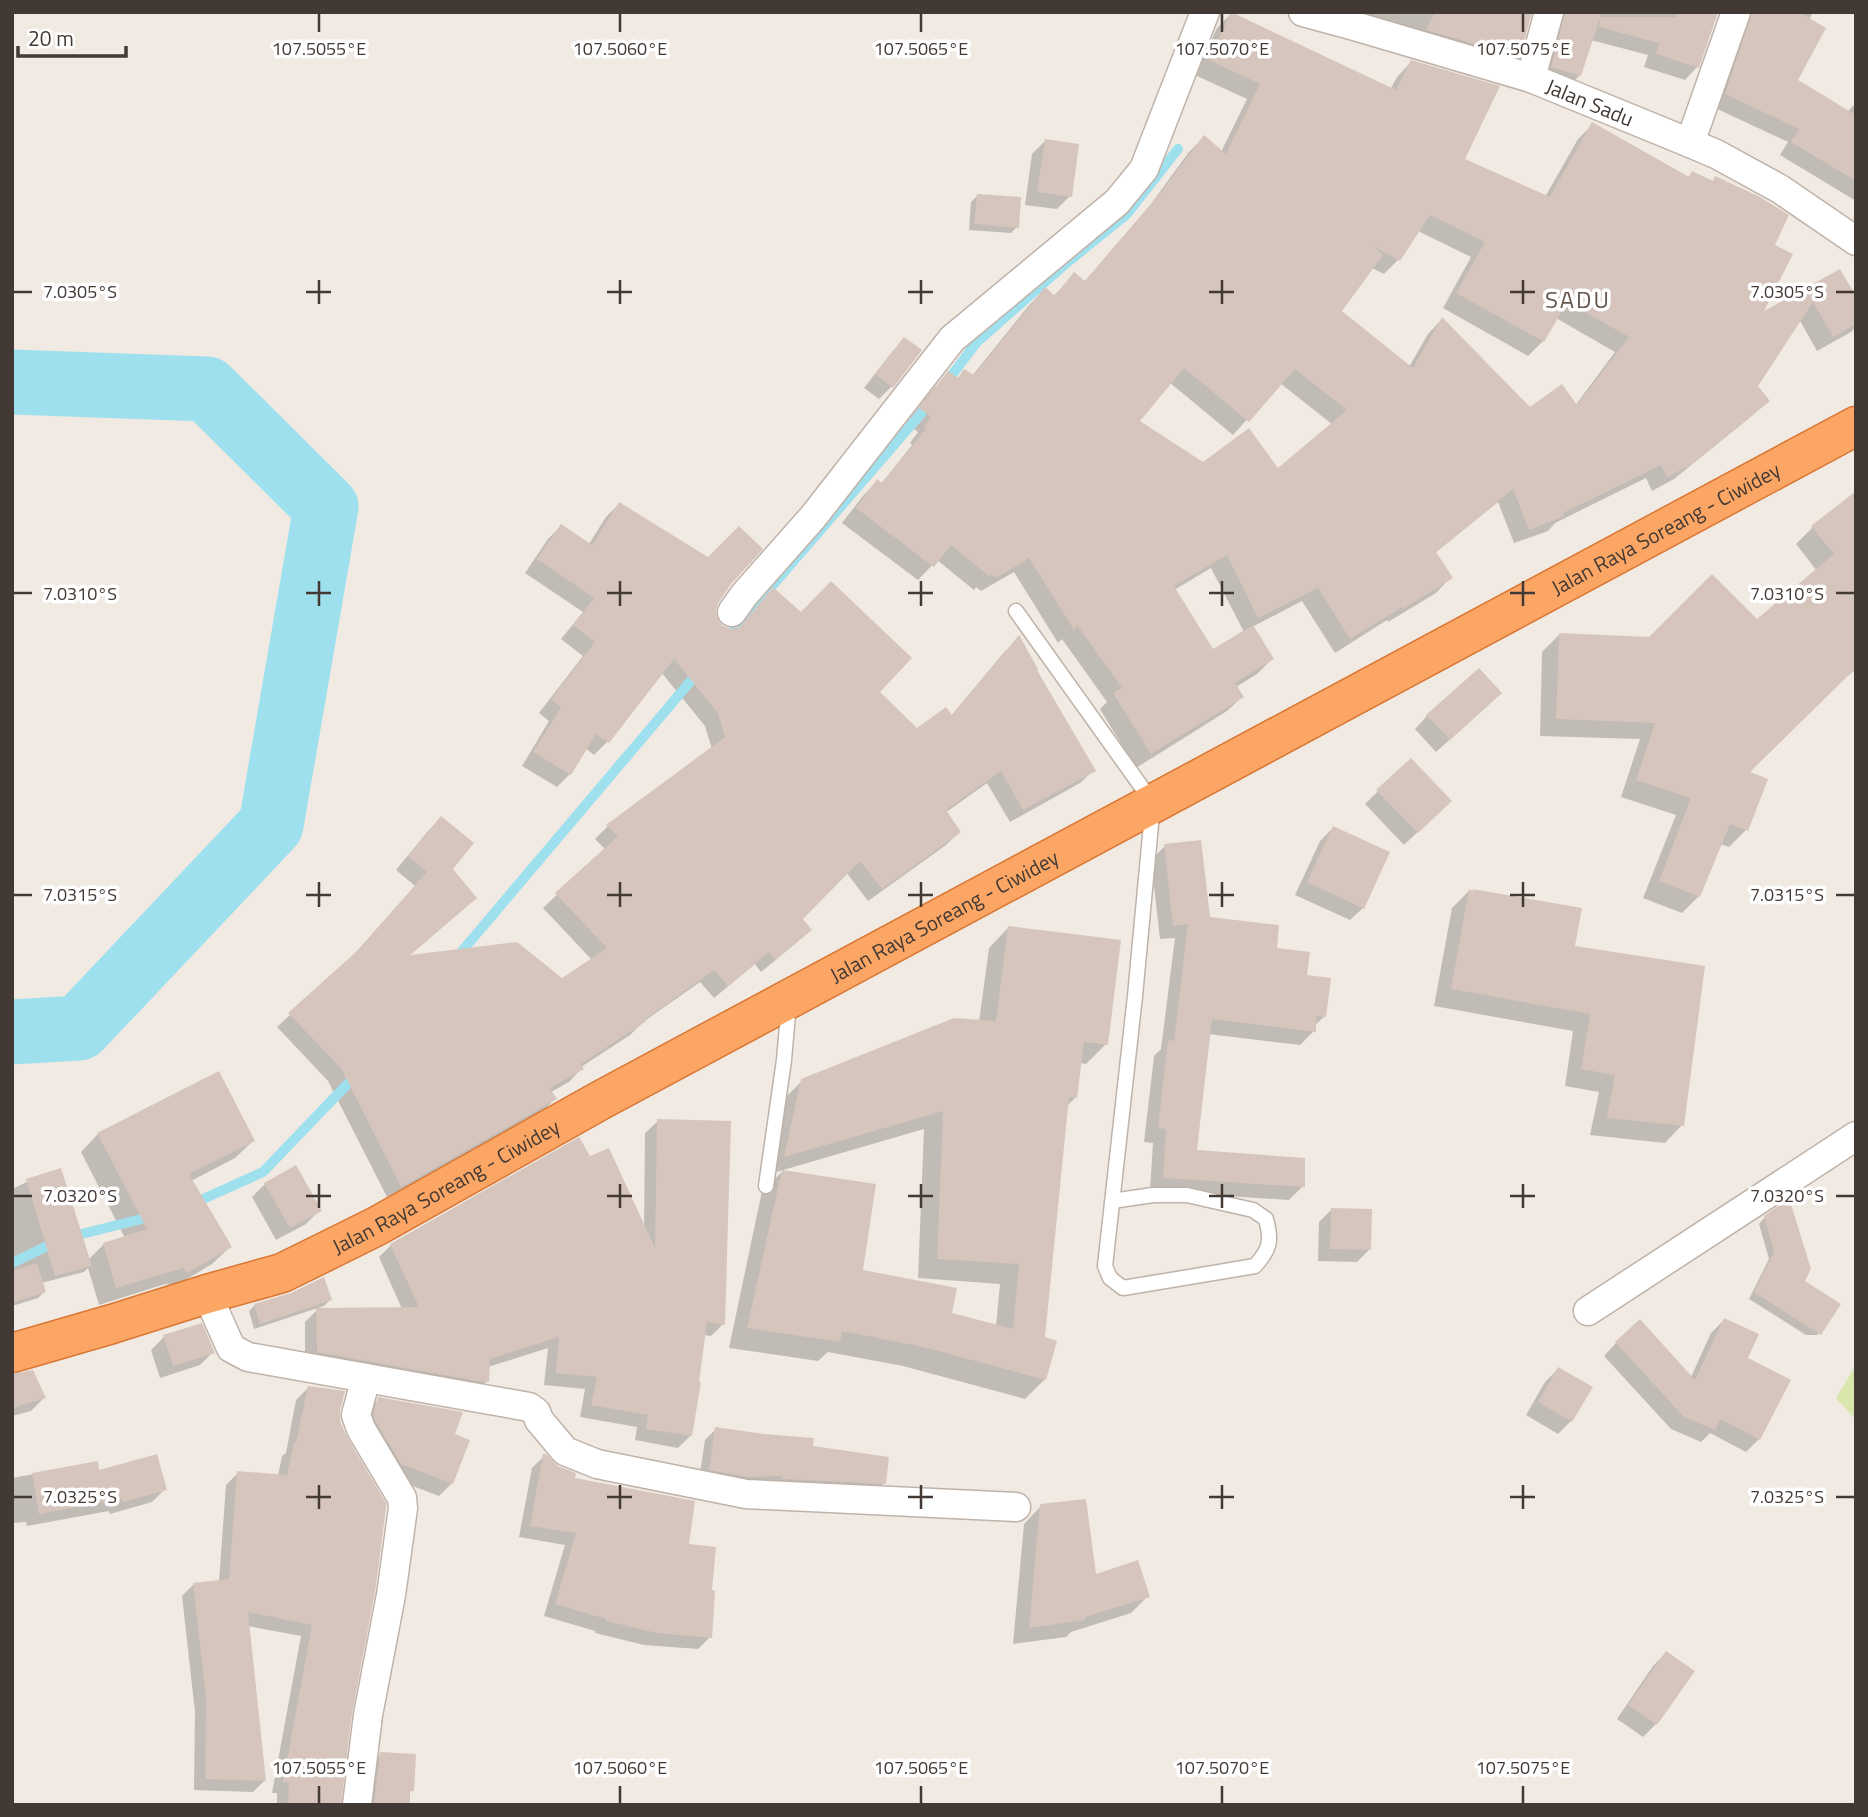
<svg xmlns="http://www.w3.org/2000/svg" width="1868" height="1817" font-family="'Titillium Web',sans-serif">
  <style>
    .green { fill: #d9e6ac }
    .shadow { fill: #0003; fill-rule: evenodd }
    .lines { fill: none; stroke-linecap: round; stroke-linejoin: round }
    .stream { stroke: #9fe0ee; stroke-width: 10 }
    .river { stroke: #9fe0ee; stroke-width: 65 }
    .building { fill: #d6c5bc; fill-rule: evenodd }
    .lane-casing { stroke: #bfb2a9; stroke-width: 17 }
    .street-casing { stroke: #bfb2a9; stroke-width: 31 }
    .highway-casing { stroke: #da7735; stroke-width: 41 }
    .lane { stroke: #fff; stroke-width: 14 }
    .street { stroke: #fff; stroke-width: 28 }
    .highway { stroke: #fba664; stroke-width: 38 }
    .ticks { fill: none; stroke: #433934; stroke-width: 2.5 }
    .labels { text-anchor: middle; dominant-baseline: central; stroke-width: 7; stroke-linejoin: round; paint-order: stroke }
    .street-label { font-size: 21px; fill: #433934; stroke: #fff }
    .quarter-label { font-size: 24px; letter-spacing: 2px; fill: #66554b; stroke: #fff }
    .ticks-label { font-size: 18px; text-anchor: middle; fill: #433934; stroke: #fff; stroke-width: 7; stroke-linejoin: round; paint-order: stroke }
  </style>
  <rect width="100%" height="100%" fill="#f1eae3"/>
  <polygon class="green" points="1856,1365 1856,1420 1836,1398"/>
  <g class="shadow">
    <polygon points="1316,12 1530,12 1518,56 1505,68"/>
    <polygon points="1547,12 1717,12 1697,67 1685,80 1644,67 1648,55 1591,40 1580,75 1567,88 1540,79"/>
    <polygon points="1735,12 1813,12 1809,20 1795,81 1847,112 1856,103 1856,201 1780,155 1788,142 1713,107"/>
    <path d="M1232,13L1390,90L1397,77L1411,62L1462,160L1545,197L1578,139L1593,124L1687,178L1692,173L1711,182L1716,178L1772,246L1760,316L1840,271L1856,299V327L1851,332L1817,351L1799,319L1755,386L1768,400L1753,415L1674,479L1652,491L1646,478L1555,523L1548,531L1514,543L1498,502L1435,553L1450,578L1436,593L1388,622L1387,620L1335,653L1302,601L1252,627L1272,659L1257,674L1236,687L1242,697L1227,711L1136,768L1100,709L1107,702L1062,639L1058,643L1014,572L981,591L976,587L974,590L937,560L918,580L842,523L863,496L877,481L881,484L912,445L910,443L918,432L906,423L934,388L949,373L957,379L965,371L972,376L1030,304L1045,290L1053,297L1074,274L1084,282L1148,208L1189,152L1204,137L1221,152L1247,99L1195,75L1217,28ZM1418,231L1471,257L1443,308L1528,356L1543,341L1556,318L1615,352L1575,406L1529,410L1442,319L1428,334L1409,367L1340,311L1372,268L1384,274L1398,260ZM1169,382L1233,435L1280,383L1333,425L1278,471L1203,464L1138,421ZM1211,568L1244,632L1213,651L1174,590Z"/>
    <polygon points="1045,141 1070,196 1057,209 1025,205 1032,154"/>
    <polygon points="977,196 1017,227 1011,233 969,230 971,202"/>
    <polygon points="904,339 892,386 879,399 864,388 892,352"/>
    <polygon points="1856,493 1856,669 1825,695 1747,772 1766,780 1746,830 1729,847 1720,844 1699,896 1682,913 1643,898 1676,815 1621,797 1640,739 1540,736 1542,652 1559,635 1650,638 1757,621 1817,571 1796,544 1813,527"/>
    <polygon points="619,504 730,583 717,602 714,611 721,627 730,630 738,629 760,603 877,692 917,730 951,716 1006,650 1094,770 1080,783 1010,822 987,783 945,813 959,832 946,845 868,901 846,872 800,919 809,930 796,943 761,972 755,964 714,998 700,982 643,1022 630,1035 581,1067 582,1068 569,1082 551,1092 555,1099 542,1112 388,1199 328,1081 277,1027 350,959 415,886 396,870 428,831 441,818 450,869 475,898 408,957 562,980 592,960 543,908 605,849 595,839 608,826 712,749 705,726 661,672 607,742 594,755 585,748 570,774 557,787 522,766 549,721 539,713 583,656 561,639 583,612 525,573 548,539 561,526 589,544 606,517"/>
    <polygon points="1487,706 1436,752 1415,729 1427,716"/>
    <polygon points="1410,760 1450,801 1404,845 1365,804"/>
    <polygon points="1333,828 1363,908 1350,920 1295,895 1320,841"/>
    <polygon points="1165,846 1208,919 1275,949 1305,977 1325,1016 1314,1026 1314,1031 1300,1045 1208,1034 1195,1151 1303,1186 1289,1200 1150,1191 1153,1143 1144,1142 1154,1056 1161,1049 1175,938 1160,939 1151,860"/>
    <polygon points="1469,891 1580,909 1573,947 1682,1125 1665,1143 1590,1135 1599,1092 1565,1086 1573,1031 1434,1006 1452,908"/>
    <polygon points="1008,928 1106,1044 1086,1064 1080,1063 1075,1098 1067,1106 1043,1339 1045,1379 1025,1399 903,1366 828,1352 818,1361 729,1348 762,1191 782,1172 861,1272 950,1314 996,1326 1000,1284 918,1278 924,1129 766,1175 782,1101 802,1081 979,1022 989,948"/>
    <polygon points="658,1121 723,1324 711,1336 704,1335 691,1435 678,1448 635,1440 637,1427 580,1417 585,1389 544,1385 548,1348 488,1367 487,1381 475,1393 305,1364 305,1322 317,1310 402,1309 379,1257 391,1245 589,1158 644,1228 645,1133"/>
    <polygon points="98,1134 253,1141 235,1158 191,1181 230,1247 212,1264 177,1285 165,1284 99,1305 88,1268 84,1272 41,1283 44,1292 38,1298 12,1306 12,1189 33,1179 88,1260 104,1244 125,1238 81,1152"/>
    <polygon points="265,1184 319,1211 306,1224 276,1240 252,1197"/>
    <polygon points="1332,1209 1370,1249 1357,1262 1318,1261 1319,1222"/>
    <polygon points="1765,1217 1803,1282 1823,1328 1817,1335 1806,1335 1749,1299 1769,1259 1759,1224"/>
    <polygon points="330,1300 324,1306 254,1329 249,1311 255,1305"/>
    <polygon points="1724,1320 1746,1359 1759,1439 1746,1452 1710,1433 1701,1442 1671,1429 1604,1356 1616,1343 1691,1377 1711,1333"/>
    <polygon points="164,1337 213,1352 200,1365 160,1378 151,1350"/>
    <polygon points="1558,1369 1571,1421 1558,1434 1526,1415 1545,1382"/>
    <polygon points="12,1377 44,1398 31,1411 12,1416"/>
    <polygon points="308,1388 338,1410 350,1713 339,1805 277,1805 277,1793 272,1793 301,1636 248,1626 265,1780 253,1792 194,1790 195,1712 182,1596 194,1584 219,1582 226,1485 238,1473 278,1476 282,1456 286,1453 296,1400"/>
    <polygon points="379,1399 453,1435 452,1483 439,1496 389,1477 366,1412"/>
    <polygon points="716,1429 812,1447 884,1483 873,1494 699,1480 705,1440"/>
    <polygon points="544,1456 710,1592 710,1637 698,1649 644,1645 595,1633 595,1631 544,1616 565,1545 519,1537 532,1468"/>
    <polygon points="96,1463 98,1473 165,1489 152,1502 110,1514 109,1511 27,1526 26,1522 12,1523 12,1478"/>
    <polygon points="1041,1506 1095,1576 1148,1596 1131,1613 1071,1632 1066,1637 1013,1644 1024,1524"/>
    <polygon points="1666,1653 1656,1724 1643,1737 1617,1719 1653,1666"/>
    <polygon points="381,1754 412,1790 408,1794 408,1805 363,1805 368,1767"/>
  </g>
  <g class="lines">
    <g class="stream">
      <polyline points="945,384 977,342 1069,261 1127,214 1178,149"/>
      <polyline points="728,637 931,402"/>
      <polyline points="457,957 700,670"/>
      <polyline points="192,1204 263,1172 358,1073"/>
      <polyline points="12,1263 62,1239 153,1216"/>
    </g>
    <polyline class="river" points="12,382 207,389 326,507 271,825 79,1028 12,1032"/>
  </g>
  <g class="building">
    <path d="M1231,12L1396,90L1411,60L1500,86L1465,159L1550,197L1592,122L1689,177L1692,171L1713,181L1715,176L1760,197L1789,215L1775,245L1793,254L1764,311L1840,269L1856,296V324L1833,337L1813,302L1758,386L1770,401L1691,465L1667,477L1661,465L1563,513L1565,516L1529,530L1513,489L1436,552L1453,578L1403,609L1402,607L1350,639L1318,588L1258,618L1227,555L1174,586L1213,649L1253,625L1274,659L1235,683L1244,697L1151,754L1113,693L1122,688L1077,625L1074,630L1029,558L996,578L992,574L990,577L951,545L934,567L856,508L877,479L882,483L926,429L924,428L931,417L919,408L948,371L958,378L964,369L974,375L1045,287L1055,296L1074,272L1085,281L1162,191L1204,135L1226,154L1260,84L1209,60ZM1430,215L1485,242L1456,293L1544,342L1567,302L1629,337L1577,405L1562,384L1530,407L1442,317L1413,368L1342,311L1383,255L1375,247L1400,261ZM1184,368L1249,422L1295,369L1347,410L1278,468L1249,428L1203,462L1140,421Z"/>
    <polygon points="1435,12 1532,12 1520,57 1426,30"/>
    <polygon points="1565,12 1602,12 1581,76 1551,67"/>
    <polygon points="1678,12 1718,12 1699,68 1656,54 1659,43 1599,27 1601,17 1676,17"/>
    <polygon points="1752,12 1799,12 1826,28 1798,80 1856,115 1856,181 1791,142 1799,129 1725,94"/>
    <polygon points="1045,139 1079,144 1072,197 1037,192"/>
    <polygon points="977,194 1021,197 1019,228 974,224"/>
    <polygon points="904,337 922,350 893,388 875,374"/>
    <polygon points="1856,491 1856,668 1750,772 1768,779 1748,831 1730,824 1700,897 1659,881 1691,798 1636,780 1655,723 1556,719 1559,633 1649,637 1712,574 1757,619 1834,554 1811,526"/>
    <polygon points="619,502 708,557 739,526 763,549 731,584 718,603 716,610 717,618 723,626 731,629 740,627 773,587 801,612 831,581 912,658 880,692 917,728 946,707 952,715 1019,635 1038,669 1037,670 1096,771 1023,810 1001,771 946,810 961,832 882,889 860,861 803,919 812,930 775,960 769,952 728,986 714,970 644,1020 645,1022 581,1064 584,1069 550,1088 557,1099 401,1187 341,1068 288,1013 357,951 427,872 408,856 441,816 474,843 453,869 477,898 410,955 517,942 562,978 607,948 555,893 618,836 606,825 725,737 718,713 674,659 609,743 596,734 571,775 533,752 561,707 551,699 595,642 573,625 594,598 537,559 561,524 592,545"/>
    <polygon points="1479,668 1502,693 1450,740 1426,715"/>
    <polygon points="1411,758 1452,801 1418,833 1376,790"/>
    <polygon points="1333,826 1390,852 1364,909 1307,882"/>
    <polygon points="1201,840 1210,917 1279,925 1277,948 1310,952 1307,975 1331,978 1326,1017 1316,1016 1316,1032 1212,1019 1197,1150 1305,1158 1305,1187 1163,1178 1166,1129 1158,1128 1168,1040 1174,1041 1188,924 1173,926 1164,844"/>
    <polygon points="1469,889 1474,892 1472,889 1582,908 1575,946 1705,966 1684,1126 1607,1118 1615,1075 1581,1069 1590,1014 1451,989"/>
    <polygon points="1008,926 1121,940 1108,1045 1084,1042 1077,1098 1069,1097 1045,1337 1057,1341 1046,1380 923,1347 842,1331 840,1342 747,1328 782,1170 876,1184 863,1270 957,1288 952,1313 1013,1329 1019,1264 937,1259 943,1111 784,1157 801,1079 954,1018 996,1021"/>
    <polygon points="219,1071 255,1141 189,1174 232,1247 187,1273 184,1268 116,1288 103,1243 147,1229 97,1133"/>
    <polygon points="657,1119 731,1121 725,1325 707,1322 699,1382 701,1382 692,1436 646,1429 648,1415 591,1405 597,1377 556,1373 559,1337 490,1359 489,1382 477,1381 317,1352 316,1308 419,1307 390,1244 579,1137 590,1156 609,1148 655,1248"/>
    <polygon points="296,1165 322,1211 290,1228 264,1183"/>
    <polygon points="61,1168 92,1266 55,1276 26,1179"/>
    <polygon points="1790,1201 1811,1269 1805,1281 1841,1304 1821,1335 1754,1292 1774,1252 1764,1216 1783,1203"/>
    <polygon points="1331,1208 1372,1209 1371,1250 1330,1249"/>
    <polygon points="37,1263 46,1292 12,1303 12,1271"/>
    <polygon points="324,1277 332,1300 260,1324 254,1304 291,1293"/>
    <polygon points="1724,1318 1759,1334 1748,1358 1791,1380 1760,1440 1720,1419 1715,1430 1684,1417 1615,1342 1640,1319 1695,1380"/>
    <polygon points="202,1323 215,1353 173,1366 163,1335"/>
    <polygon points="1558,1367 1593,1387 1572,1422 1538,1402"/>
    <polygon points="33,1370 46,1398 12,1408 12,1374"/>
    <polygon points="308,1386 345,1391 340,1411 340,1421 347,1437 386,1503 386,1508 375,1592 352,1713 341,1805 288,1805 289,1782 283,1782 312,1625 248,1612 266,1781 205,1779 206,1699 193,1583 229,1579 237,1471 287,1475 294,1442 296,1442"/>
    <polygon points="378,1397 463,1412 455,1434 470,1440 453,1484 401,1464 376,1422 373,1414"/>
    <polygon points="715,1427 764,1434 814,1438 813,1446 889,1457 886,1484 782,1479 782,1476 748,1477 709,1470"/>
    <polygon points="157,1454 167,1490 123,1502 122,1499 39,1514 32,1473 98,1461 99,1470"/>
    <polygon points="543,1454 546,1454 558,1466 576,1473 575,1478 695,1501 689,1544 716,1547 712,1590 715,1591 712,1638 657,1633 606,1621 606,1619 555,1604 576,1533 530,1526"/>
    <polygon points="1086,1499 1096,1574 1138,1560 1150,1597 1085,1617 1085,1620 1029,1628 1040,1504"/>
    <polygon points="1666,1651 1695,1671 1657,1725 1628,1705"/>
    <polygon points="380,1752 416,1754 414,1791 410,1791 410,1805 374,1805"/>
  </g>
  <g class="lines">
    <defs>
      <g id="lane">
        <path d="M1016,611L1153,803L1135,996L1105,1266L1110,1278L1123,1288L1255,1266C1270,1249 1272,1241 1266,1219L1253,1210L1187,1195H1153L1112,1201"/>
        <polyline points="766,1186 784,1060 789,1003"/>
      </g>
      <g id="street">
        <path id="s1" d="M1303,12L1351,25L1531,78L1690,143L1716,154L1780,189L1856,241"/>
        <polyline points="1531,78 1549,12"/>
        <polyline points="1690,143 1736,12"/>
        <polyline points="732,612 744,595 813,517 952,339 1117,202 1144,169 1205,12"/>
        <polyline points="207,1294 231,1348 248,1357 529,1407 536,1412 539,1420 565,1451 597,1464 746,1494 1016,1507"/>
        <polyline points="1588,1311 1856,1136"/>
        <polyline points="357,1805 368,1715 391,1595 403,1508 402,1498 361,1429 356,1415 366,1378"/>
      </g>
      <g id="highway">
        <path id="s2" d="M12,1353L112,1324L207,1294L282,1273L377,1226L601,1100L1856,426"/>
      </g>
    </defs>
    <use href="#lane" class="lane-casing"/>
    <use href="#street" class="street-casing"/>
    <use href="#highway" class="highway-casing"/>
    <use href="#lane" class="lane"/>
    <use href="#street" class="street"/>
    <use href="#highway" class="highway"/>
  </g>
  <path class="ticks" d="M319,14V32M620,14V32M921,14V32M1222,14V32M1523,14V32M319,280V304M620,280V304M921,280V304M1222,280V304M1523,280V304M14,292H32M306,292H331M607,292H632M908,292H933M1209,292H1234M1510,292H1535M1836,292H1854M319,581V606M620,581V606M921,581V606M1222,581V606M1523,581V606M14,593H32M306,593H331M607,593H632M908,593H933M1209,593H1234M1510,593H1535M1836,593H1854M319,882V907M620,882V907M921,882V907M1222,882V907M1523,882V907M14,895H32M306,895H331M607,895H632M908,895H933M1209,895H1234M1510,895H1535M1836,895H1854M319,1184V1208M620,1184V1208M921,1184V1208M1222,1184V1208M1523,1184V1208M14,1196H32M306,1196H331M607,1196H632M908,1196H933M1209,1196H1234M1510,1196H1535M1836,1196H1854M319,1485V1509M620,1485V1509M921,1485V1509M1222,1485V1509M1523,1485V1509M14,1497H32M306,1497H331M607,1497H632M908,1497H933M1209,1497H1234M1510,1497H1535M1836,1497H1854M319,1786V1803M620,1786V1803M921,1786V1803M1222,1786V1803M1523,1786V1803"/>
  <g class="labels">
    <g class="street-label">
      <text stroke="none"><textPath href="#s1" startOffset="301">Jalan Sadu</textPath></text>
      <text stroke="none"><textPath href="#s2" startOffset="1853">Jalan Raya Soreang - Ciwidey</textPath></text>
      <text stroke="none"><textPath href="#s2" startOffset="1034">Jalan Raya Soreang - Ciwidey</textPath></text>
      <text stroke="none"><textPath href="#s2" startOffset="467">Jalan Raya Soreang - Ciwidey</textPath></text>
    </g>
    <g class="quarter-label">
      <text x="1578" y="299">SADU</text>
    </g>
  </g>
  <g class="ticks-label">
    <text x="319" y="55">107.5055°E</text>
    <text x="620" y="55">107.5060°E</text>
    <text x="921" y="55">107.5065°E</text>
    <text x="1222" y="55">107.5070°E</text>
    <text x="1523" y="55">107.5075°E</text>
    <text x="80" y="298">7.0305°S</text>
    <text x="1787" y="298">7.0305°S</text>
    <text x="80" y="600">7.0310°S</text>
    <text x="1787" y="600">7.0310°S</text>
    <text x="80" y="901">7.0315°S</text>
    <text x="1787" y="901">7.0315°S</text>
    <text x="80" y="1202">7.0320°S</text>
    <text x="1787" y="1202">7.0320°S</text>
    <text x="80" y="1503">7.0325°S</text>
    <text x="1787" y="1503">7.0325°S</text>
    <text x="319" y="1774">107.5055°E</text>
    <text x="620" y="1774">107.5060°E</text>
    <text x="921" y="1774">107.5065°E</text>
    <text x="1222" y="1774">107.5070°E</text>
    <text x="1523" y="1774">107.5075°E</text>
  </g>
  <rect width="1868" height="1817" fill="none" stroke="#433934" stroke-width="28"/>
  <path d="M18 46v10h108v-10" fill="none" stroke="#433934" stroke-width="3.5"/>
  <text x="28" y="46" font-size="21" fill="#433934" stroke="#ffffff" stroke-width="5" paint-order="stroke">20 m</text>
</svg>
